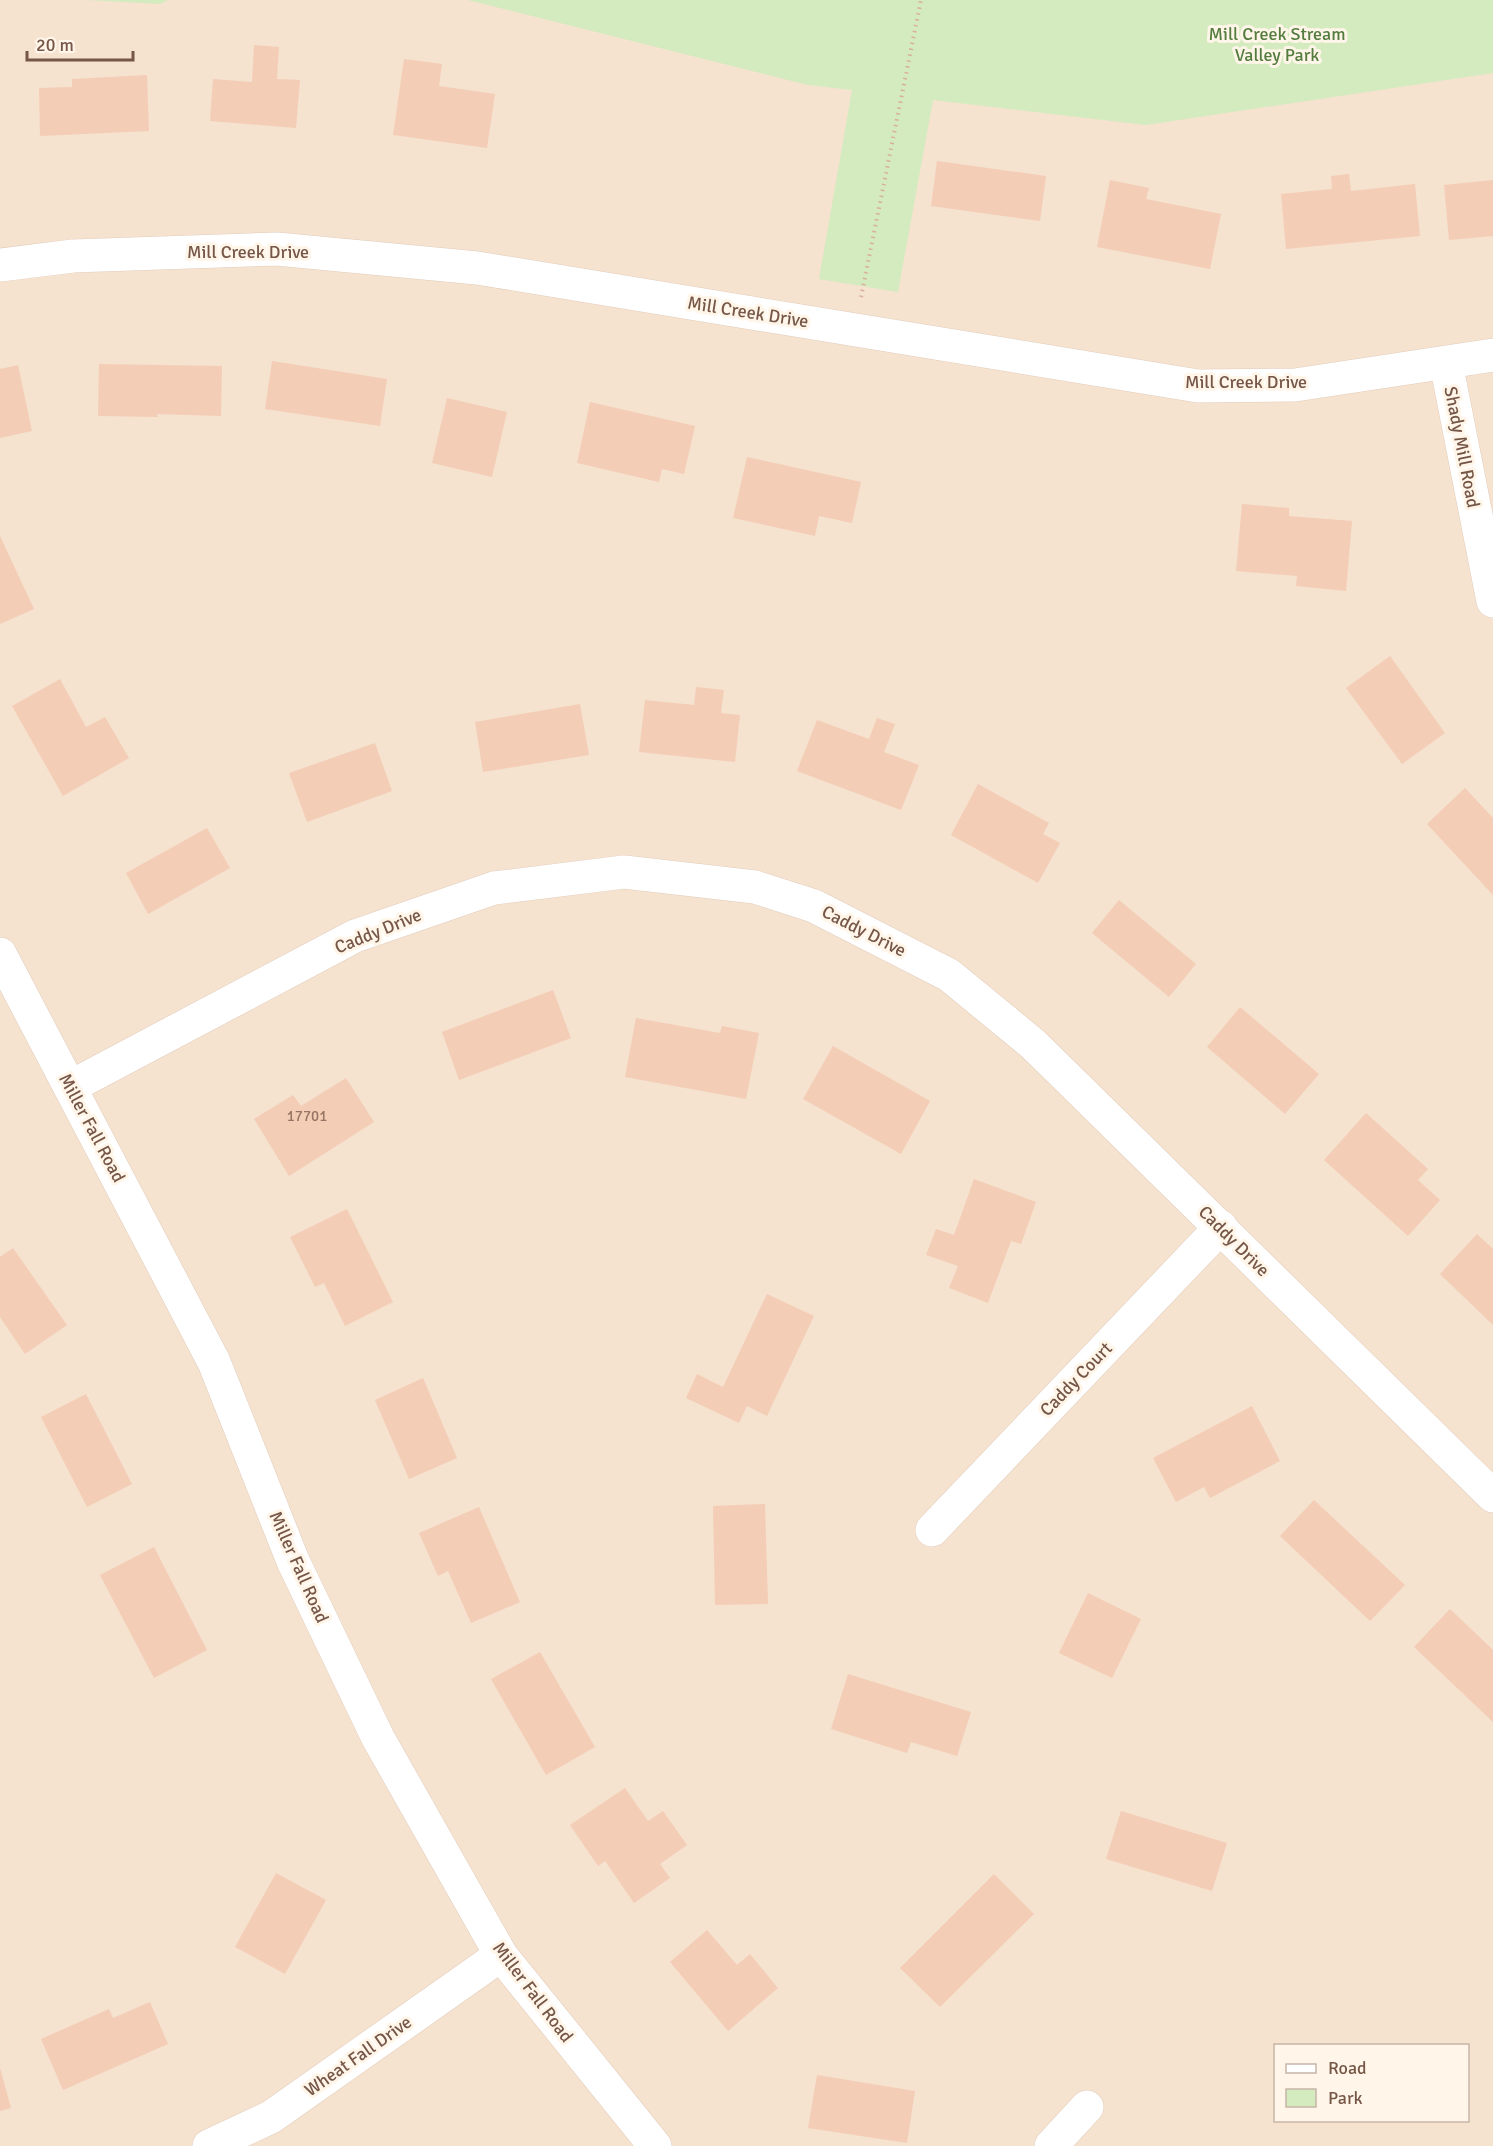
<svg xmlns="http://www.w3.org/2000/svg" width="1493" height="2146" font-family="Signika,sans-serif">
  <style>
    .residential { fill: #f5e2cf; fill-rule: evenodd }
    .green { fill: #d3ebbf }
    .building { fill: #f4cdb7 }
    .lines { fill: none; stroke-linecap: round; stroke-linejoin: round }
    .street-casing { stroke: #e2cdbc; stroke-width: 34 }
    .path { stroke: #d9b09b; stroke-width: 4; stroke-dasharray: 1.5 4.5; stroke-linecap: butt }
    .street { stroke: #fff; stroke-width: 33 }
    .labels { text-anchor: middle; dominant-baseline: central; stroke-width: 6; stroke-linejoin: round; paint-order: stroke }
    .number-label { font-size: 15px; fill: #957463 }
    .park-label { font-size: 18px; fill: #537c3e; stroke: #fff5e8 }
    .street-label { font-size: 18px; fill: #755647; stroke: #fff5e8 }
  </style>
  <rect width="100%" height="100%" fill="#fdf1e1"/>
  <path class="residential" d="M0,0H1493V2146H0ZM1276,2046H1468V2120H1276Z"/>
  <g class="green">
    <polygon points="88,0 168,0 160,4"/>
    <polygon points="468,0 1493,0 1493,73 1146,125 933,100 898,292 819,279 852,90 808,85"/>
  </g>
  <g class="building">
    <polygon points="254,45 279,47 277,79 300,80 296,128 210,121 213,79 252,82"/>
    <polygon points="404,59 442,64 439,86 495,94 487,148 393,135"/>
    <polygon points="147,75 149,131 40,136 39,88 72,87 72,79"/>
    <polygon points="937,161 1046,176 1040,221 931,206"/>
    <polygon points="1349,174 1351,191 1415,184 1420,236 1286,249 1281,194 1332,189 1331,176"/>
    <polygon points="1110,180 1149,188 1146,199 1221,214 1210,269 1097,247"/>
    <polygon points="1493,180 1493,236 1449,240 1444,185"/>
    <polygon points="272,361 387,379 380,426 265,409"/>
    <polygon points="99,364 222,366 221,416 157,414 158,417 98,416"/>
    <polygon points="18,365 32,431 0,438 0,369"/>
    <polygon points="447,398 507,412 492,477 432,463"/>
    <polygon points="590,402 695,426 684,474 662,469 659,482 577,463"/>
    <polygon points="747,457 861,482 852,523 819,516 815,536 733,518"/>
    <polygon points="1242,504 1289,508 1289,516 1352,521 1346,591 1296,586 1297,576 1236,571"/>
    <polygon points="0,536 34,609 0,624"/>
    <polygon points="1390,656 1445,733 1402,764 1346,688"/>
    <polygon points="60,679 86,727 105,717 129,758 63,796 12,706"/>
    <polygon points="696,687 724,690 721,713 740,715 735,762 639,752 645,700 694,705"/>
    <polygon points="580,704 589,755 483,772 475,722"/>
    <polygon points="877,718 895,724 884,752 919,765 901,810 797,771 817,720 869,739"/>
    <polygon points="375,743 392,791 307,822 289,773"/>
    <polygon points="978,784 1049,823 1043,834 1060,843 1038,883 951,835"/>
    <polygon points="1465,788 1493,818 1493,895 1427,824"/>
    <polygon points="207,828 230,868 148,914 126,873"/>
    <polygon points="1119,900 1196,964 1169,997 1092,933"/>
    <polygon points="553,990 571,1038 459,1080 442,1032"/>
    <polygon points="1240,1007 1319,1074 1285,1114 1207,1047"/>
    <polygon points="636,1018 720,1033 722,1026 759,1033 746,1099 625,1077"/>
    <polygon points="833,1046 930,1101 901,1154 803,1099"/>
    <polygon points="346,1078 374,1122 289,1176 254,1119 293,1095 301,1106"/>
    <polygon points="1366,1113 1428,1169 1418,1180 1440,1200 1408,1236 1324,1160"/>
    <polygon points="974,1179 1036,1202 1021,1244 1011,1241 988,1303 949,1288 958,1266 926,1255 936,1229 954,1235"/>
    <polygon points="347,1209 393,1302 345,1326 324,1283 315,1287 290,1237"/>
    <polygon points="1477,1234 1493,1249 1493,1325 1440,1274"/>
    <polygon points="13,1248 67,1325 25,1354 0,1317 0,1257"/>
    <polygon points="767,1294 814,1316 767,1416 747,1406 739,1423 686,1398 697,1374 723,1387"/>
    <polygon points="423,1378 457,1458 409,1479 375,1400"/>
    <polygon points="86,1394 132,1484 87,1507 41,1417"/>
    <polygon points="1252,1406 1280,1461 1210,1498 1204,1487 1176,1502 1153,1458"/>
    <polygon points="1314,1500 1405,1585 1370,1621 1280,1536"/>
    <polygon points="765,1504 768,1604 715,1605 713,1506"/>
    <polygon points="479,1507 520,1602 471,1623 448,1571 438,1576 419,1533"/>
    <polygon points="154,1547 207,1650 154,1678 100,1575"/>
    <polygon points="1088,1593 1141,1619 1112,1678 1059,1653"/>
    <polygon points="1450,1609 1493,1650 1493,1722 1414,1647"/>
    <polygon points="540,1652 595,1747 546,1775 491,1679"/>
    <polygon points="848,1674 971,1712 957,1756 911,1742 907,1753 831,1729"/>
    <polygon points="625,1788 648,1821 663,1811 687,1845 660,1864 670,1878 634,1903 605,1861 598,1866 570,1825"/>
    <polygon points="1121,1811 1227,1843 1212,1891 1106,1859"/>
    <polygon points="276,1873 326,1900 285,1974 235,1947"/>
    <polygon points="994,1874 1034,1914 940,2007 900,1968"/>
    <polygon points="707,1930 737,1965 750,1954 778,1988 728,2031 670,1962"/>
    <polygon points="150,2002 168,2044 63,2090 41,2039 109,2009 113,2018"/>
    <polygon points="0,2068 11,2108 0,2111"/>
    <polygon points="817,2075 915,2091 907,2143 808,2128"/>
  </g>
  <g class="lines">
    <defs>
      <g id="street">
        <polyline points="0,265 73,256 277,249 477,268 1198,386 1295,385 1493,355"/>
        <polyline points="1446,363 1493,601"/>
        <polyline points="0,954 214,1362 293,1561 378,1738 501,1955 655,2146"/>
        <polyline points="70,1087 355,936 494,888 624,872 755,887 814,906 949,975 1033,1044 1493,1496"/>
        <polyline points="932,1530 1221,1227"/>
        <polyline points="209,2146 271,2117 501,1955"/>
        <polyline points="1051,2146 1087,2107"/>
      </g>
    </defs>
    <use href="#street" class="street-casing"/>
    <polyline class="path" points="861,297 921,0"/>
    <use href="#street" class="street"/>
  </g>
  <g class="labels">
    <g class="number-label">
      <text x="307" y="1116">17701</text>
    </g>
    <g class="park-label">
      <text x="1277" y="34">Mill Creek Stream<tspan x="1277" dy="21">Valley Park</tspan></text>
    </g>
    <g class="street-label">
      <text x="248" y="252">Mill Creek Drive</text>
      <text transform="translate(748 312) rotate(9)">Mill Creek Drive</text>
      <text x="1246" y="382">Mill Creek Drive</text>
      <text transform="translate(1462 447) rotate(79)">Shady Mill Road</text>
      <text transform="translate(378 931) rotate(-22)">Caddy Drive</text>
      <text transform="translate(864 931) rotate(27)">Caddy Drive</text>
      <text transform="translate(92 1128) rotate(62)">Miller Fall Road</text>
      <text transform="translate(1234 1241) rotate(45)">Caddy Drive</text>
      <text transform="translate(1076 1379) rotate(-46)">Caddy Court</text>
      <text transform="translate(299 1567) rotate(66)">Miller Fall Road</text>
      <text transform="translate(533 1992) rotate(53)">Miller Fall Road</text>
      <text transform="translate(358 2056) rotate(-35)">Wheat Fall Drive</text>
    </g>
  </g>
  <rect x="1274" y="2044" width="195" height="78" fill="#fff5e8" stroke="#c8b5a8" stroke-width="1.5"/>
  <rect x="1286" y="2064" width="30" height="9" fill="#ffffff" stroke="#c8b5a8" stroke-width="1.5"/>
  <text x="1328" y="2074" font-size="18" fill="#755647">Road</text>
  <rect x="1286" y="2089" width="30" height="18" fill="#d3ebbf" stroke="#c8b5a8" stroke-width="1.5"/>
  <text x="1328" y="2104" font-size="18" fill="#755647">Park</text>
  <path d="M27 51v9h106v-9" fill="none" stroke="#755647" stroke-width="3"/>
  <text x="36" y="51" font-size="18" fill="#755647" stroke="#fff5e8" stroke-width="4.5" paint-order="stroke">20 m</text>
</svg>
